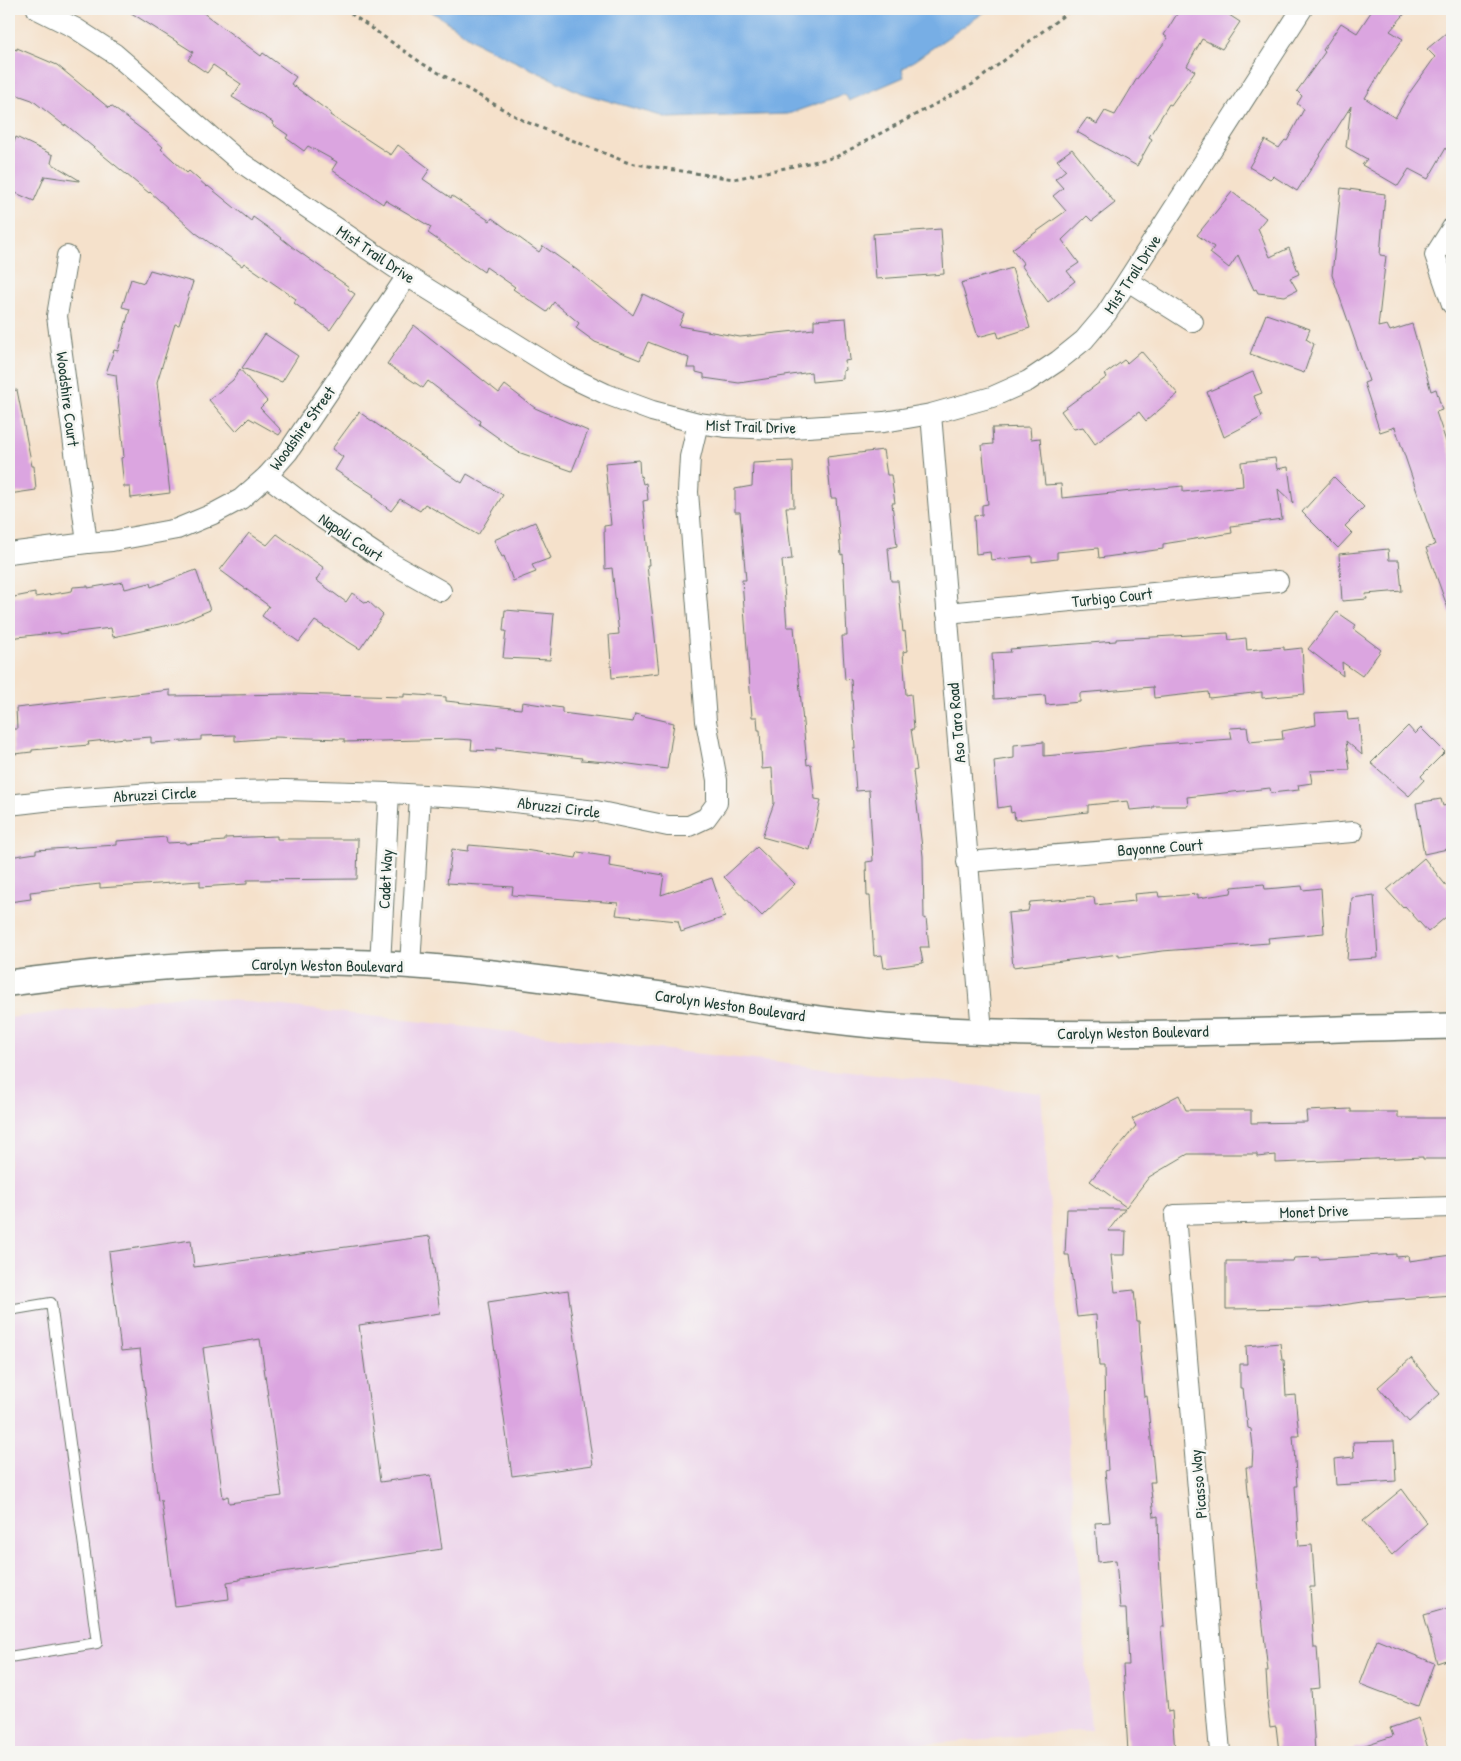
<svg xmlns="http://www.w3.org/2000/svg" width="1461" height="1761" font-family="'Patrick Hand',sans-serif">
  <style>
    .built { fill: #ecd1ea }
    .water { fill: #77aee5; stroke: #4b768c }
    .building { fill: #dba5e0; fill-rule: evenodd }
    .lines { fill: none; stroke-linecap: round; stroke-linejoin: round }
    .service-casing { stroke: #6a7669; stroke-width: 12 }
    .minor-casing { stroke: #6a7669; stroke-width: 22 }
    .tertiary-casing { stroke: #6a7669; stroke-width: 28 }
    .path { stroke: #6a7669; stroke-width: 3; stroke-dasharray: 4 4; stroke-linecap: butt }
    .service { stroke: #fff; stroke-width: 10 }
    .minor { stroke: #fff; stroke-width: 20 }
    .tertiary { stroke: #fff; stroke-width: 25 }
    .labels { text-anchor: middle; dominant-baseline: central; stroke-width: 5; stroke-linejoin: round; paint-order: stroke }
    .street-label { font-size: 16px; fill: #1f3d34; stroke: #f6f6f2 }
  </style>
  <rect width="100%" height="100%" fill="#f6f6f2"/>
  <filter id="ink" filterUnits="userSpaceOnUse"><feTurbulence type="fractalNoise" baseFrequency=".02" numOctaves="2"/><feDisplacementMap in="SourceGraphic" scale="10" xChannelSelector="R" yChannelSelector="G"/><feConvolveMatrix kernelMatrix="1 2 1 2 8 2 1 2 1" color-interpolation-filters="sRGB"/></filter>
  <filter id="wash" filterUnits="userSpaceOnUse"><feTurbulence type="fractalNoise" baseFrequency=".0096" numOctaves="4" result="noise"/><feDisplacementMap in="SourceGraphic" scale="20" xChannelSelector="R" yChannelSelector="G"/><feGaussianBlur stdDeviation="1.12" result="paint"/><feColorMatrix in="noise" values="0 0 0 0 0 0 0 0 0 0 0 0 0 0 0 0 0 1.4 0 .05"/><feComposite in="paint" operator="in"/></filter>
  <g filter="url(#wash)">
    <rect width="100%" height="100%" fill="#f5e1cb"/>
    <polygon class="built" points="188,995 1041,1093 1091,1730 832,1752 9,1752 9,1018"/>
    <polygon class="water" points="428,9 989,9 902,69 904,77 849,101 845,94 788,114 668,118 581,93 481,45"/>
    <g id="blocks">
      <g class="building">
        <polygon points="125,9 198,9 261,56 263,53 296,77 291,84 331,113 330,115 391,155 398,145 430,169 423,179 451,198 452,196 490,221 492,218 539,252 543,246 577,270 633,315 643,294 684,314 679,326 740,337 814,329 814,320 846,318 850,360 845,361 846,370 843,371 843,379 812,382 811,372 739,383 704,378 704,374 696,372 696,368 687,368 689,358 648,342 640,360 595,342 576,328 579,323 554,302 547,312 513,289 515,287 486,267 484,272 428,233 431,227 385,200 383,204 332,170 337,162 308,146 304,151 286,138 288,135 272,124 273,122 232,97 241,84 213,65 207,73 188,60 193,52"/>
        <polygon points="1180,9 1220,9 1240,22 1222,49 1202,39 1187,66 1195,71 1171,105 1169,104 1149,137 1152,139 1137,166 1077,132 1087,118 1097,124 1105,111 1115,115 1136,80 1168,38 1164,35"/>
        <polygon points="1373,9 1409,9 1390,31 1403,39 1391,55 1365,98 1395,118 1410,92 1435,57 1427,49 1452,28 1452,152 1446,148 1428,179 1409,169 1398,186 1362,165 1367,159 1346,147 1351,106 1297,191 1273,176 1270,179 1249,167 1265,140 1279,148 1285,140 1287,141 1304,109 1297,104 1302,96 1297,91 1325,52 1323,50 1341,23 1357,33"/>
        <polygon points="9,47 17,50 17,48 57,65 109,108 111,106 148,134 163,147 161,149 187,173 189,171 207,187 208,186 251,221 253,217 267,227 295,249 349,287 348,289 355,294 330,330 294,303 296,299 244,263 242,266 196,233 150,192 149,193 65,124 65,126 32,100 9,92"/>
        <polygon points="16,137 53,155 51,163 79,180 79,181 45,176 34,201 11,191 15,184 9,181 9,155"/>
        <polygon points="1072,149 1115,203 1092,221 1087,216 1062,240 1079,263 1067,271 1075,281 1048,302 1021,265 1024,264 1012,249 1066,211 1053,196 1063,188 1055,179 1066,170 1057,160"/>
        <polygon points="1341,188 1385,194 1380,255 1386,256 1378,327 1387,325 1390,331 1412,324 1431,391 1436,389 1442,410 1436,412 1452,459 1452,613 1450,614 1426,548 1435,545 1395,427 1380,432 1364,383 1369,381 1332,275"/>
        <polygon points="1232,192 1266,218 1258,228 1270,257 1289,248 1299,274 1290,278 1297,290 1285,296 1258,293 1256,289 1254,290 1238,255 1229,268 1210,253 1214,247 1197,235"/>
        <polygon points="941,229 944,274 876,279 873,234"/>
        <polygon points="1012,268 1030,328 999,338 997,332 978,337 961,283"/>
        <polygon points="150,270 193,282 179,325 175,324 157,382 170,493 131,498 130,487 124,487 121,458 124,457 116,375 106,373 114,350 118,351 130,309 122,307 131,279 144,283"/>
        <polygon points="1266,314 1310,329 1306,339 1314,344 1304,373 1250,354"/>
        <polygon points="414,325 499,393 505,385 535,408 588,431 572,471 518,452 479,424 480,421 428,381 423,388 387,364"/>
        <polygon points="265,334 298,356 282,382 242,368"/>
        <polygon points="1141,351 1178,394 1146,421 1139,412 1095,444 1083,427 1074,429 1061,411 1107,377 1105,374 1124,360 1127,363"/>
        <polygon points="240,369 267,401 260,408 282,431 279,435 249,418 236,431 209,400 233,380"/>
        <polygon points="1253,372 1262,393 1254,396 1262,417 1224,437 1207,392"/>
        <polygon points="17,390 32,466 34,466 36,490 9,494 9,391"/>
        <polygon points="359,412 462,483 467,474 503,495 478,535 425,504 420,511 400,499 391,511 373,497 374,495 335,470 343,457 332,449"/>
        <polygon points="1030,427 1031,439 1040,438 1045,485 1061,484 1062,498 1183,486 1183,492 1243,486 1241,462 1275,458 1277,469 1288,467 1293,503 1278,489 1282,519 1231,526 1232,533 1163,544 1163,549 1099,558 1098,548 1057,552 1057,559 1032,562 1032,556 991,560 990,552 976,554 974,516 982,515 982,505 988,504 982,445 993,444 992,428"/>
        <polygon points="883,450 887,475 891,475 895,503 892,503 897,546 888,548 891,581 898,581 903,632 905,631 907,651 903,652 906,695 911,694 914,729 911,729 917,770 913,771 923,856 924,919 926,918 929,947 920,947 923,963 884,968 882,955 874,956 870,896 867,896 866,862 873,861 869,790 856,791 853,748 855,748 851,679 845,680 842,636 847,636 843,554 841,555 836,498 831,498 827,457"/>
        <polygon points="639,460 640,477 641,476 643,484 646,483 648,500 643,501 649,565 647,565 659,673 612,678 609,635 619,634 612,568 605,569 604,526 611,525 605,463"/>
        <polygon points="793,461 794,507 786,507 792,559 782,560 787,627 794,627 807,765 811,764 815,799 821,800 810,850 762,837 774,803 772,768 762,769 760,730 758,730 757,717 752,717 742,580 746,580 740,512 735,512 735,489 752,486 753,463"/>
        <polygon points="1334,477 1364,507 1345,526 1352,533 1338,548 1302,512"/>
        <polygon points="535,522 551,558 532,565 536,572 513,581 504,556 502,557 494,540"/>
        <polygon points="249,533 267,545 277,534 324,568 316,580 346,602 352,593 366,603 368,601 383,615 360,649 315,621 299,642 262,616 269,606 220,570"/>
        <polygon points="1388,549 1389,560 1399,560 1402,591 1366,594 1367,599 1342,601 1339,554"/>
        <polygon points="196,570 210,610 179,623 113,637 111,628 60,634 60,632 9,638 9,598 35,593 35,597 72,591 73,587 88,586 88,588 123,582 125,589 150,583 151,587"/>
        <polygon points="505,610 554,614 550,660 503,658 506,631 503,631"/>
        <polygon points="1337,612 1356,625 1353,629 1381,650 1362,676 1342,662 1343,676 1308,649"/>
        <polygon points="1228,633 1229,640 1246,638 1247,650 1284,647 1284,650 1302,648 1305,694 1262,698 1262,692 1209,698 1208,692 1154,698 1153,687 1080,693 1080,702 1046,705 1045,695 994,699 992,653 1011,652 1010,649 1116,641 1116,639"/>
        <polygon points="170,690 170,696 292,694 404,697 404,694 446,697 446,701 521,709 522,702 562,708 562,713 633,722 635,714 674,723 667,769 607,761 607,762 581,760 582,758 496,748 496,751 471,750 472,740 457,739 344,742 344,739 274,737 274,738 235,741 235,735 201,736 201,740 151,743 151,737 125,739 125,738 88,742 89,745 32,750 32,752 14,754 12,729 17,729 16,708"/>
        <polygon points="1347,711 1348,720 1359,719 1362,755 1346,741 1350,770 1310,771 1312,783 1298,785 1299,790 1271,793 1270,788 1187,797 1188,806 1153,806 1153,808 1130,810 1128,801 1088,805 1088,812 1015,820 1014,812 1011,813 1010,806 998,808 994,761 1014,758 1014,745 1044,742 1044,756 1104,751 1143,745 1232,739 1230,728 1247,727 1249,742 1283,739 1282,731 1316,725 1315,713"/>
        <polygon points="1408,726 1415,734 1421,728 1445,752 1421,776 1424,780 1409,796 1371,763"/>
        <polygon points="1441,799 1443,806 1452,804 1452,848 1424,854 1416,803"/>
        <polygon points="277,836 277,839 358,839 357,879 247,880 247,884 200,887 200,881 100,888 100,884 30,892 31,899 9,902 9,857 36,853 36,850 117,845 117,841 166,837 167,843 186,842 186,844 225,841 225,838"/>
        <polygon points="469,845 525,850 576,858 578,852 610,857 609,866 664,875 661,895 712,878 725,917 681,932 678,921 616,915 618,903 512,895 513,887 447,883 452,849 468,851"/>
        <polygon points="757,847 795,884 762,916 724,877"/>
        <polygon points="1424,858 1452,893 1452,912 1428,932 1405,906 1403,908 1387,890"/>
        <polygon points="1264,884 1265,889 1302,886 1303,890 1321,888 1324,933 1268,938 1269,943 1162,951 1119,957 1119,954 1013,967 1008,913 1028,911 1030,902 1094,897 1095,905 1135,901 1134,894 1158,892 1159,897 1198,894 1198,898 1231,893 1232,887"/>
        <polygon points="1374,895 1378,958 1347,960 1352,898"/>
        <polygon points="1179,1095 1186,1110 1251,1110 1251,1123 1307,1122 1306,1111 1351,1109 1351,1112 1398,1112 1398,1118 1448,1118 1450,1159 1423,1159 1423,1157 1276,1163 1276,1155 1257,1157 1257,1154 1188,1154 1149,1177 1126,1207 1090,1181 1136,1126 1132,1119"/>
        <polygon points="1067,1209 1125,1209 1108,1231 1126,1231 1125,1255 1111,1255 1115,1292 1134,1290 1137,1321 1139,1321 1141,1353 1140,1353 1144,1397 1147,1396 1155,1482 1150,1482 1154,1517 1158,1516 1159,1557 1164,1627 1161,1627 1168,1712 1172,1711 1175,1752 1128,1752 1123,1665 1129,1665 1126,1609 1120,1609 1116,1560 1098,1562 1095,1523 1110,1522 1105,1471 1108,1470 1105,1421 1104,1366 1099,1366 1096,1315 1077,1317 1069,1255 1065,1255"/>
        <path d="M430,1236L440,1313L359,1325L380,1482L431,1475L442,1549L240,1578V1580L227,1582L229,1599L175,1606L161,1500L158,1501L140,1349L121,1351L109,1252L191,1240L194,1267ZM260,1339L282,1496L229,1503L228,1496L223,1498L203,1348Z"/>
        <polygon points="1396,1254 1396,1257 1408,1256 1409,1261 1452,1255 1452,1295 1370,1301 1321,1308 1226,1309 1226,1261 1293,1261 1294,1258 1319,1257 1319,1259"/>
        <polygon points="568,1290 593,1465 512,1476 488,1302"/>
        <polygon points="1280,1343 1282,1360 1284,1360 1286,1396 1295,1395 1299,1436 1293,1436 1297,1486 1295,1486 1299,1546 1312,1545 1315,1587 1310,1587 1314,1648 1317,1648 1320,1688 1311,1689 1315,1752 1279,1752 1276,1726 1270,1727 1267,1703 1268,1703 1266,1671 1268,1671 1248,1491 1246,1467 1252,1467 1253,1447 1251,1429 1248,1428 1247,1418 1246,1418 1243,1388 1240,1388 1240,1364 1247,1364 1246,1346"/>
        <polygon points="1411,1358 1440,1394 1409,1422 1378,1387"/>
        <polygon points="1394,1441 1396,1481 1336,1485 1334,1459 1354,1457 1353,1442"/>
        <polygon points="1402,1489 1427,1523 1392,1555 1363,1521"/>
        <polygon points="1452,1607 1452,1658 1437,1663 1424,1615"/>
        <polygon points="1377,1640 1434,1663 1418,1706 1360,1684"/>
        <polygon points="1419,1718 1429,1752 1354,1752 1353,1749 1393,1736 1390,1728"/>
      </g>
    </g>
  </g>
  <g filter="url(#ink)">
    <use href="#blocks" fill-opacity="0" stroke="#6a7669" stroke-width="1"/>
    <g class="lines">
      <defs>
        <polyline id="service" points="9,1310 51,1303 97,1643 9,1657"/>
        <g id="minor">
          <polyline points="37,9 75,28 115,54 239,161 407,276 566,375 606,394 652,411 698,423 727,427 777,429 884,422 931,414 992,397 1028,381 1058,361 1084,340 1106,314 1302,9"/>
          <polyline points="1452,228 1435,255 1452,304"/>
          <polyline points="67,256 57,316 87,543"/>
          <polyline points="1128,281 1193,322"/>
          <polyline points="931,414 982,1032"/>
          <polyline points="267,476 322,518 379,556 441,591"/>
          <polyline points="9,553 87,543 112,541 177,529 213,514 241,499 267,476 288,452 407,276"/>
          <polyline points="947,613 1278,581"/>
          <polyline points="9,805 52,800 167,792 285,790 389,793 478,798 596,811 668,826 689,826 706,818 717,803 717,780 706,721 688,492 690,457 698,423"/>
          <polyline points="967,862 1353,832"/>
          <polyline points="380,965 389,793"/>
          <polyline points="410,966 420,795"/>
          <polyline points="1220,1752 1175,1215 1452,1207"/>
        </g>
        <path id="tertiary" d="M9,983C148,965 290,955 430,967C517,974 604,987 690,999C755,1009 819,1021 885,1026C1073,1041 1263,1030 1452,1026"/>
      </defs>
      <use href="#service" class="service-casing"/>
      <use href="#minor" class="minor-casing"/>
      <use href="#tertiary" class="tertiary-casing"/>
      <polyline class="path" points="344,9 423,64 524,121 629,163 734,179 836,157 973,84 1072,9"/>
      <use href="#service" class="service"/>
      <use href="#minor" class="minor"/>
      <use href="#tertiary" class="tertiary"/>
    </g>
  </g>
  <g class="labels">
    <g class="street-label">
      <text transform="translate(376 254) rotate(34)">Mist Trail Drive</text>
      <text transform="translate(1132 274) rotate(-57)">Mist Trail Drive</text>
      <text transform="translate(68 399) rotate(83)">Woodshire Court</text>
      <text transform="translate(751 426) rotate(2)">Mist Trail Drive</text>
      <text transform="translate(302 428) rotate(-54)">Woodshire Street</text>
      <text transform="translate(351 537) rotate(34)">Napoli Court</text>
      <text transform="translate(1112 597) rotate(-6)">Turbigo Court</text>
      <text transform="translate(956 723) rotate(-95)">Aso Taro Road</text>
      <text transform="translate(155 794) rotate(-3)">Abruzzi Circle</text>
      <text transform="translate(559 807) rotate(7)">Abruzzi Circle</text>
      <text transform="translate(1160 847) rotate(-4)">Bayonne Court</text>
      <text transform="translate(385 879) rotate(-87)">Cadet Way</text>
      <text transform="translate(327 965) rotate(1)">Carolyn Weston Boulevard</text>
      <text transform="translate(730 1005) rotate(8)">Carolyn Weston Boulevard</text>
      <text transform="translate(1133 1032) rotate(-1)">Carolyn Weston Boulevard</text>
      <text transform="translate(1314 1211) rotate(-2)">Monet Drive</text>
      <text transform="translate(1198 1484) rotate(-95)">Picasso Way</text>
    </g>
  </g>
  <rect width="1461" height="1761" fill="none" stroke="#f6f6f2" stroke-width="30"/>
</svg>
